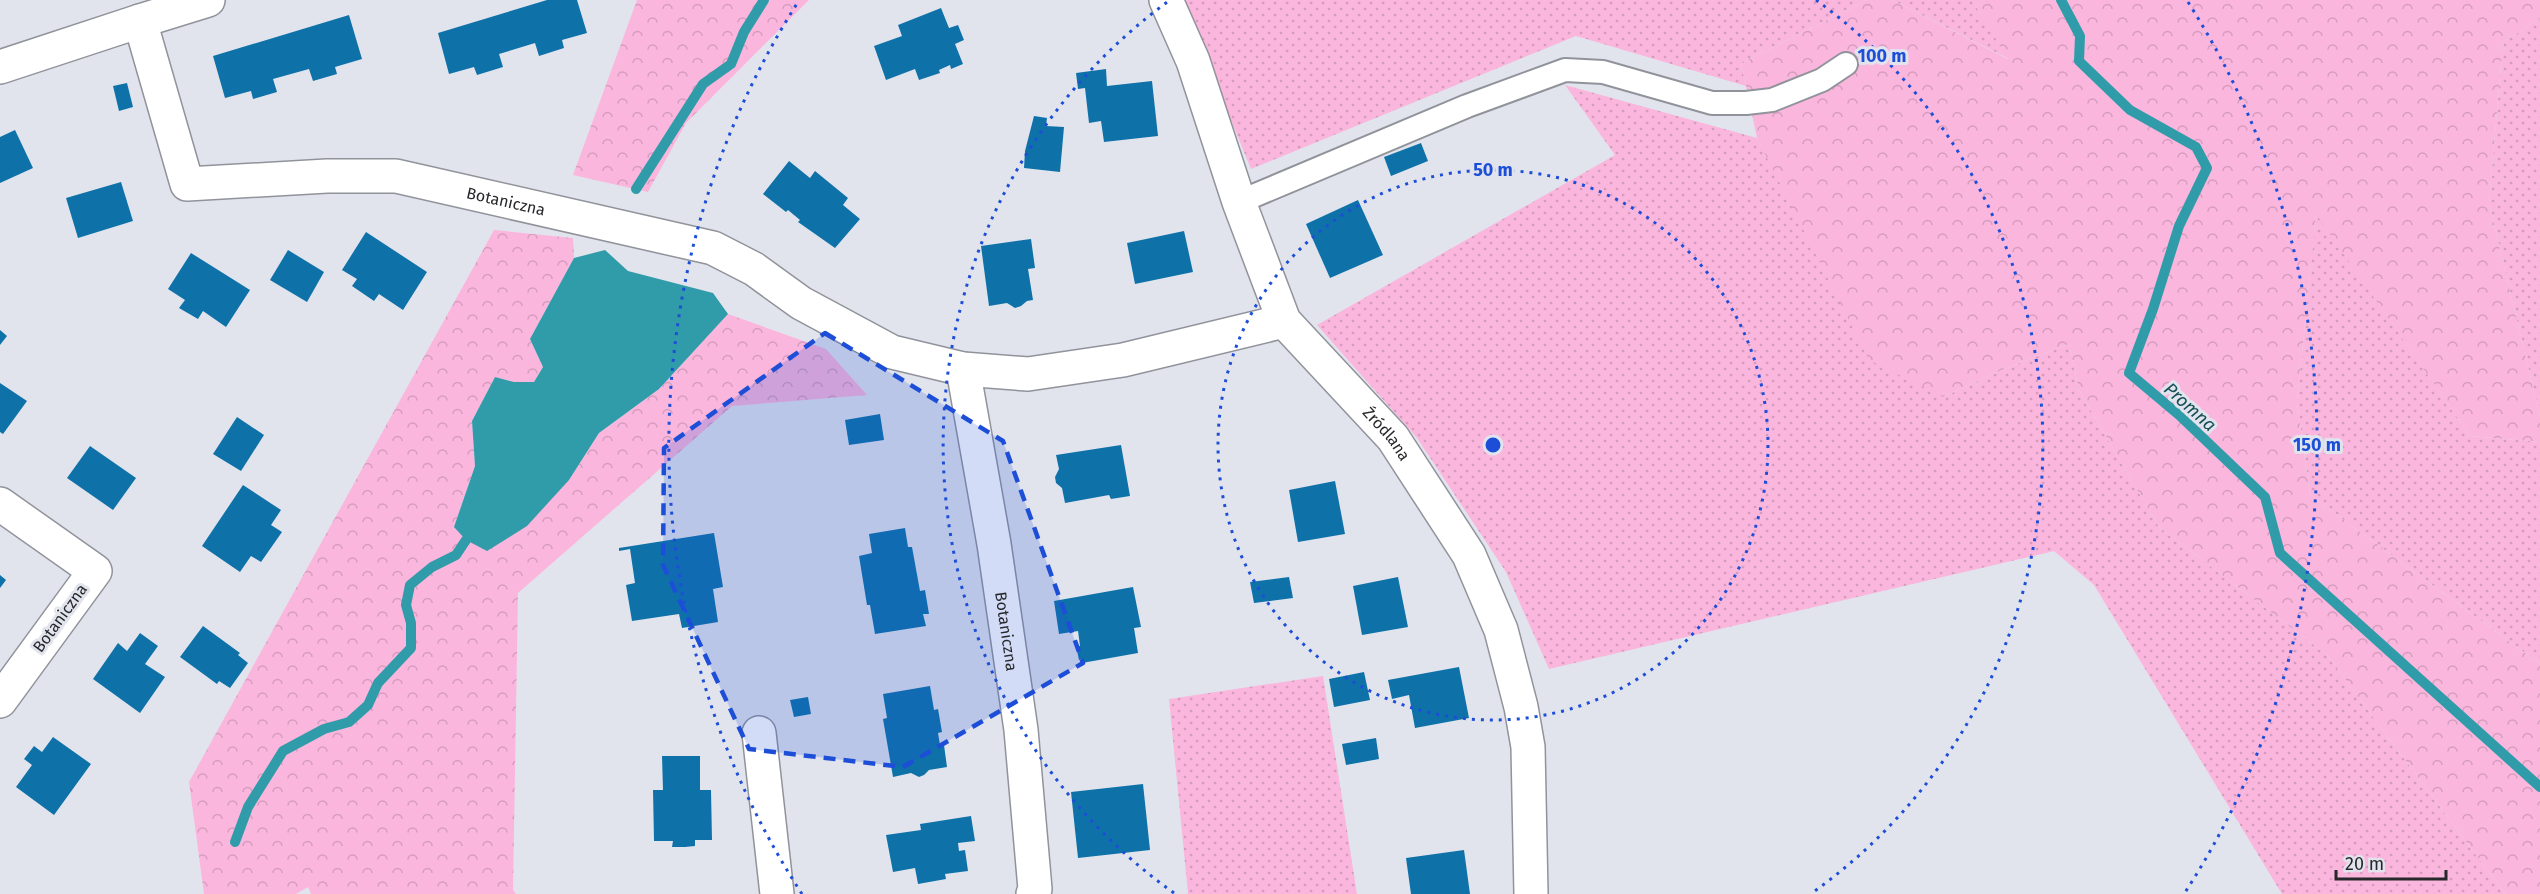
<svg xmlns="http://www.w3.org/2000/svg" width="2540" height="894" font-family="'Fira Sans',sans-serif">
  <style>
    .grass { fill: url(#grass-dots) }
    .forest { fill: url(#forest-crowns) }
    .water { fill: #319ca9 }
    .lines { fill: none; stroke-linecap: round; stroke-linejoin: round }
    .stream { stroke: #319ca9; stroke-width: 10 }
    .building { fill: #0e72a9 }
    .service-casing { stroke: #91939b; stroke-width: 26 }
    .minor-casing { stroke: #91939b; stroke-width: 36 }
    .service { stroke: #fff; stroke-width: 22 }
    .minor { stroke: #fff; stroke-width: 33 }
    .marked { fill: #1d4ed8; fill-opacity: 0.2; stroke: #1d4ed8; stroke-width: 4.5; stroke-dasharray: 12 8; stroke-linejoin: round }
    .ring { fill: none; stroke: #1d4ed8; stroke-width: 3; stroke-dasharray: 3 6 }
    .labels { text-anchor: middle; dominant-baseline: central; stroke-width: 6; stroke-linejoin: round; paint-order: stroke }
    .street-label { font-size: 16px; fill: #27282b; stroke: #e2e4ed }
    .water-label { font-size: 18px; font-style: italic; fill: #134f56; stroke: #e2e4ed }
    .centre { fill: #1d4ed8; stroke: #e2e4ed; stroke-width: 3 }
    .ring-label { font-size: 18px; text-anchor: middle; font-weight: bold; fill: #1d4ed8; stroke: #e2e4ed; stroke-width: 6; stroke-linejoin: round; paint-order: stroke }
  </style>
  <defs>
    <pattern id="grass-dots" width="8" height="8" patternUnits="userSpaceOnUse" patternTransform="scale(1.5)"><rect width="8" height="8" fill="#fab6dd"/><path d="M2 2h.1M6 6h.1" fill="none" stroke="#d69cbe" stroke-width="1.8" stroke-linecap="round"/></pattern>
    <pattern id="forest-crowns" width="20" height="18" patternUnits="userSpaceOnUse" patternTransform="scale(1.5)"><rect width="20" height="18" fill="#fab6dd"/><path d="M2 6a3 3 0 1 1 6 0M12 15a3 3 0 1 1 6 0" fill="none" stroke="#d69cbe"/></pattern>
  </defs>
  <rect width="100%" height="100%" fill="#e2e4ed"/>
  <g class="grass">
    <polygon points="1182,0 1867,0 1741,63 1746,86 1576,36 1251,169"/>
    <polygon points="1892,0 1972,0 2009,59"/>
    <polygon points="2540,19 2540,417 2489,203 2503,42"/>
    <polygon points="1565,85 1757,138 1809,237 1943,397 2004,369 2069,344 2079,390 2159,527 2327,655 2505,894 2282,894 2094,585 2054,551 1549,669 1506,572 1417,438 1317,325 1615,155"/>
    <polygon points="2316,213 2470,436 2540,442 2540,664 2310,495 2297,402"/>
    <polygon points="1323,676 1357,894 1188,894 1169,699"/>
  </g>
  <g class="forest">
    <polygon points="637,0 809,0 686,123 648,192 573,175"/>
    <polygon points="1867,0 1892,0 2008,59 1972,0 2540,0 2540,19 2503,42 2489,203 2540,417 2540,442 2470,436 2316,214 2297,402 2310,495 2540,664 2540,894 2505,894 2327,655 2159,527 2079,390 2069,344 2004,369 1943,397 1869,360 1757,138 1741,63"/>
    <polygon points="494,230 573,238 574,258 530,339 543,367 534,382 514,382 495,377 472,421 475,466 454,527 569,480 599,433 659,389 728,314 826,349 867,395 732,406 518,593 513,890 516,894 311,894 308,887 296,894 204,894 189,782"/>
  </g>
  <polygon class="water" points="605,250 628,271 713,293 728,314 659,389 599,433 569,480 527,526 487,551 466,540 454,527 475,466 472,421 495,377 514,382 534,382 543,367 530,339 574,258"/>
  <g class="lines">
    <g class="stream">
      <polyline points="2061,0 2080,36 2079,61 2130,110 2196,147 2207,168 2179,226 2153,309 2129,373 2179,415 2265,497 2280,553 2540,787"/>
      <polyline points="636,189 703,84 731,64 744,32 764,0"/>
      <polyline points="235,842 248,807 283,751 324,729 349,722 368,705 378,683 411,648 411,623 406,605 410,585 432,567 456,555 466,540"/>
    </g>
  </g>
  <g class="building">
    <polygon points="547,0 577,0 587,33 562,40 564,48 539,56 535,43 499,54 503,67 477,75 474,67 449,74 438,33"/>
    <polygon points="941,8 949,28 958,25 964,40 955,44 963,64 951,69 950,65 939,70 940,73 919,80 915,69 886,80 874,46 902,36 898,25"/>
    <polygon points="349,15 362,59 335,67 337,74 313,81 309,69 273,79 277,92 253,99 251,91 225,98 213,56"/>
    <polygon points="1106,69 1107,86 1152,81 1158,136 1104,142 1101,121 1089,123 1085,88 1078,89 1076,73"/>
    <polygon points="127,83 133,107 119,111 113,86"/>
    <polygon points="1034,116 1047,118 1046,126 1064,127 1060,172 1024,168 1025,151"/>
    <polygon points="15,130 33,168 0,183 0,137"/>
    <polygon points="1421,143 1428,161 1391,176 1384,157"/>
    <polygon points="789,161 810,178 815,171 848,198 843,205 860,219 835,248 798,222 800,220 788,210 786,212 763,194"/>
    <polygon points="121,182 133,221 78,238 66,198"/>
    <polygon points="1358,200 1383,255 1330,278 1306,224"/>
    <polygon points="1184,231 1193,272 1135,284 1127,243"/>
    <polygon points="366,232 427,272 403,310 379,294 374,301 352,286 357,279 342,270"/>
    <polygon points="1031,239 1035,268 1028,269 1033,300 1027,301 1021,306 1015,308 1007,303 989,306 981,246"/>
    <polygon points="288,250 324,272 307,302 270,280"/>
    <polygon points="191,253 250,290 226,327 203,311 198,319 179,308 185,300 168,289"/>
    <polygon points="0,330 7,336 0,345"/>
    <polygon points="0,383 27,401 3,434 0,432"/>
    <polygon points="880,414 884,440 849,445 845,420"/>
    <polygon points="237,417 264,435 241,471 213,454"/>
    <polygon points="1121,445 1130,496 1111,499 1109,495 1065,503 1062,488 1056,483 1055,477 1059,469 1056,455"/>
    <polygon points="90,446 136,478 113,510 67,478"/>
    <polygon points="1335,481 1345,534 1298,542 1289,490"/>
    <polygon points="243,485 281,510 271,525 282,532 261,562 251,556 240,572 202,546"/>
    <polygon points="905,528 908,547 912,547 920,591 925,590 929,614 923,614 926,626 875,634 870,605 867,605 859,556 872,553 869,534"/>
    <polygon points="714,533 723,587 713,589 718,622 682,628 679,614 632,621 626,585 635,583 630,549 619,551 619,548"/>
    <polygon points="0,575 6,580 0,588"/>
    <polygon points="1289,577 1293,598 1254,603 1250,582"/>
    <polygon points="1398,577 1408,627 1362,635 1353,586"/>
    <polygon points="1133,587 1141,627 1134,628 1138,653 1082,663 1082,659 1079,660 1076,646 1080,646 1078,631 1059,634 1054,601"/>
    <polygon points="203,626 240,653 238,655 248,663 230,688 219,681 217,684 180,657"/>
    <polygon points="140,633 158,646 145,664 165,677 140,713 93,679 118,643 127,651"/>
    <polygon points="1459,667 1469,718 1415,728 1409,695 1392,699 1388,680"/>
    <polygon points="1364,672 1370,700 1334,707 1329,679"/>
    <polygon points="930,686 934,710 938,709 942,732 938,733 940,745 944,745 947,767 929,770 924,775 919,777 911,773 893,777 883,719 887,718 883,694"/>
    <polygon points="808,697 811,714 794,717 790,700"/>
    <polygon points="53,737 91,764 54,815 16,787 32,765 24,759 34,746 42,752"/>
    <polygon points="1376,738 1379,759 1346,765 1342,744"/>
    <polygon points="662,756 700,756 700,790 711,790 712,840 695,840 695,846 685,847 672,847 673,841 654,841 653,790 663,790"/>
    <polygon points="1143,784 1150,850 1078,858 1071,792"/>
    <polygon points="971,816 975,841 958,843 959,851 965,850 968,871 945,874 946,879 918,884 915,868 893,872 886,835 921,830 920,824"/>
    <polygon points="1464,850 1470,894 1411,894 1406,858"/>
  </g>
  <g class="lines">
    <defs>
      <polyline id="service" points="1239,202 1467,106 1565,70 1603,72 1712,103 1746,103 1772,100 1822,80 1846,64"/>
      <g id="minor">
        <path id="s1" d="M1166,0L1193,61L1239,202L1284,321L1393,438L1469,555L1501,630L1521,707L1528,747L1531,894"/>
        <polyline points="140,21 208,0"/>
        <path id="s2" d="M0,67L140,21L187,184L327,176H396L713,248L754,269L801,303L892,352L963,369L1028,374L1123,360L1284,321"/>
        <path id="s3" d="M963,369L994,544L1021,730L1035,889L1033,894"/>
        <polyline points="0,504 95,571 0,701"/>
        <polyline points="759,733 777,894"/>
      </g>
    </defs>
    <use href="#service" class="service-casing"/>
    <use href="#minor" class="minor-casing"/>
    <use href="#service" class="service"/>
    <use href="#minor" class="minor"/>
  </g>
  <path class="marked" d="M825,333L1003,441L1083,663L903,767L749,749L663,565L664,448Z"/>
  <g class="ring">
    <circle cx="1493" cy="445" r="275"/>
    <path d="M1174 893A550 550 0 0 1 1170 0M1816 0A550 550 0 0 1 1812 893"/>
    <path d="M802 894A824 824 0 0 1 798 2M2188 2A824 824 0 0 1 2184 894"/>
  </g>
  <g class="labels">
    <g class="street-label">
      <text stroke="none"><textPath href="#s2" startOffset="639">Botaniczna</textPath></text>
      <text stroke="none"><textPath href="#s1" startOffset="495">Źródlana</textPath></text>
      <text transform="translate(60 618) rotate(-54)">Botaniczna</text>
      <text stroke="none"><textPath href="#s3" startOffset="266">Botaniczna</textPath></text>
    </g>
    <g class="water-label">
      <text transform="translate(2190 407) rotate(42)">Promna</text>
    </g>
  </g>
  <circle cx="1493" cy="445" r="9" class="centre"/>
  <g class="ring-label">
    <text x="1882" y="62">100 m</text>
    <text x="1493" y="176">50 m</text>
    <text x="2317" y="451">150 m</text>
  </g>
  <path d="M2336 870v9h110v-9" fill="none" stroke="#27282b" stroke-width="3"/>
  <text x="2345" y="870" font-size="18" fill="#27282b" stroke="#e2e4ed" stroke-width="4.5" paint-order="stroke">20 m</text>
</svg>
